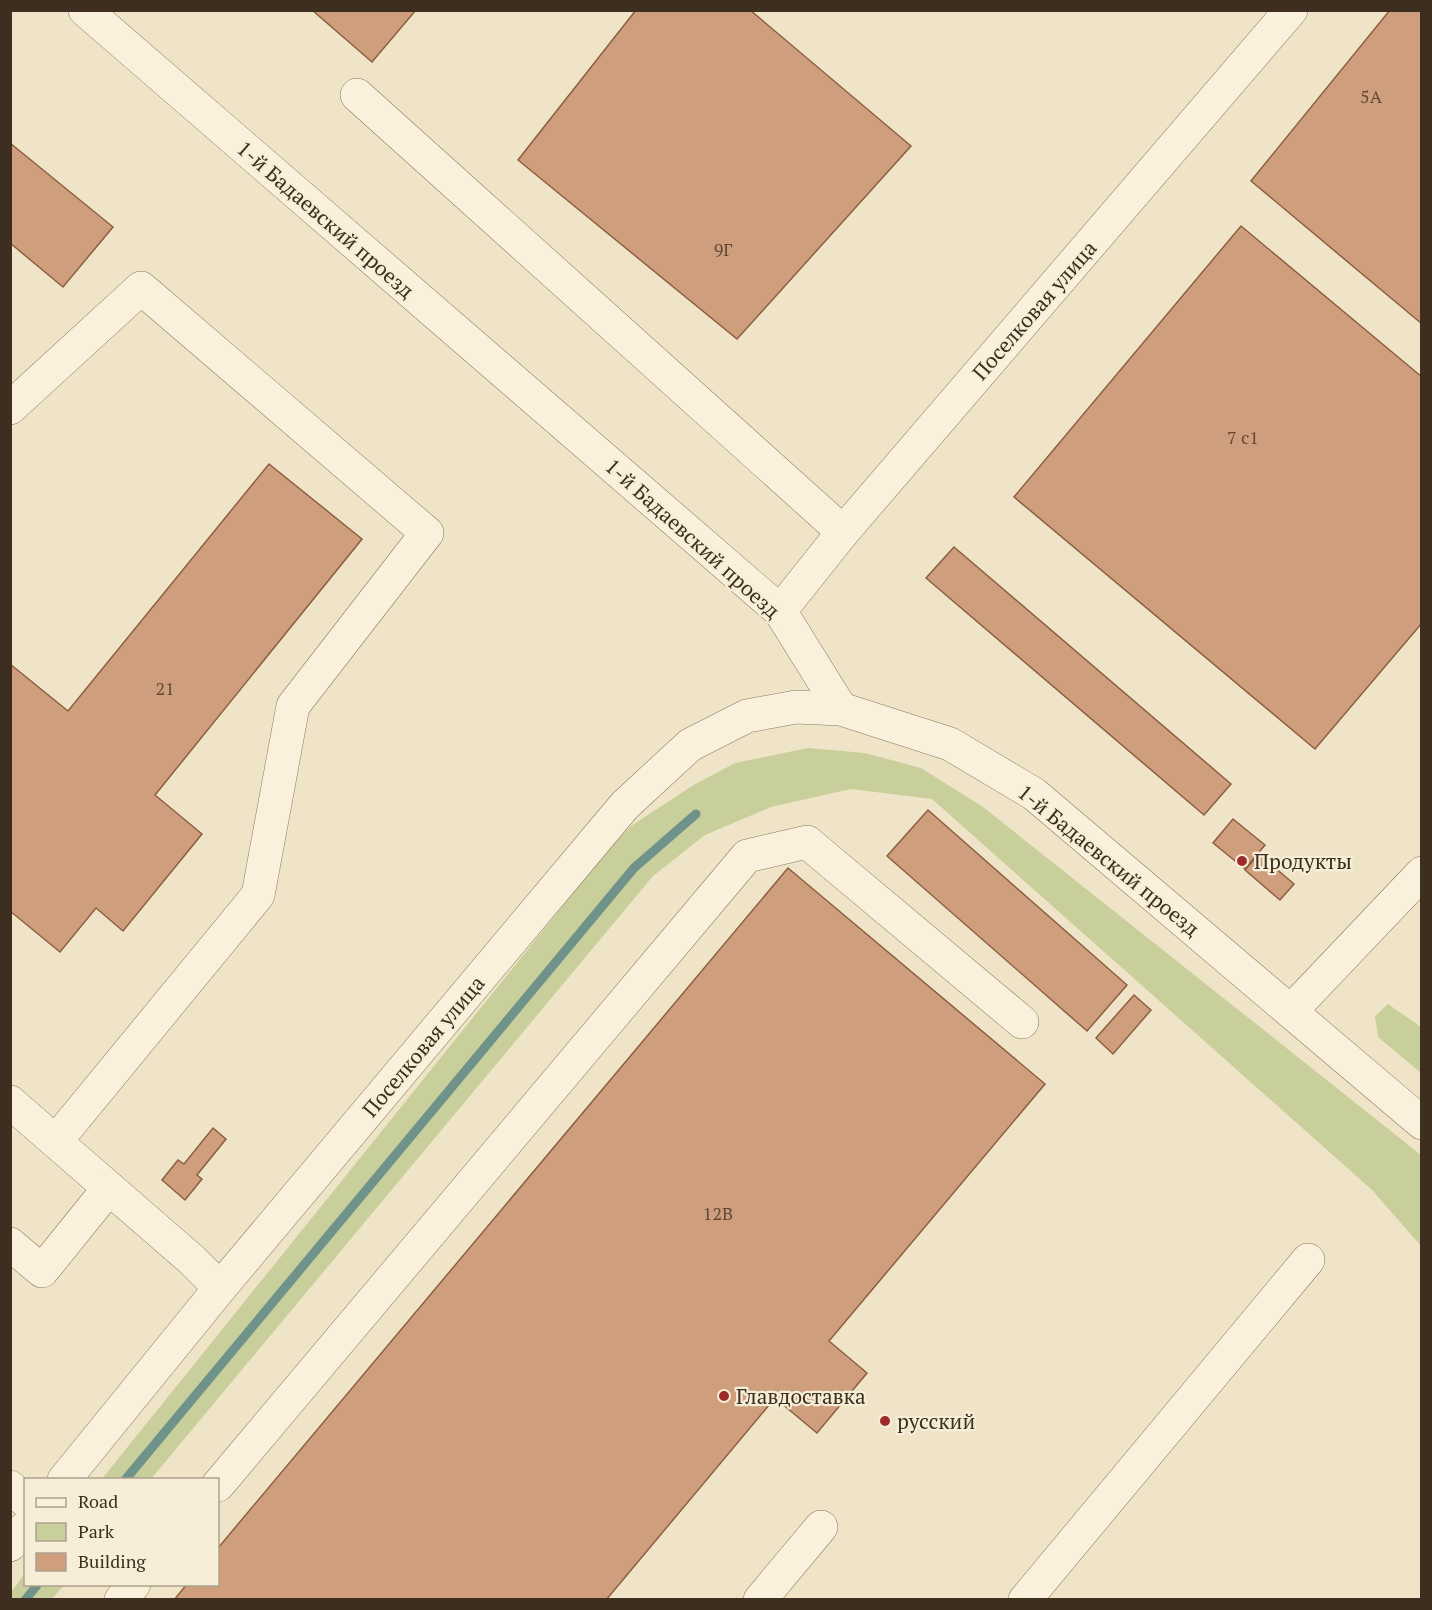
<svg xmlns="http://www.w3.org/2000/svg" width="1432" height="1610" font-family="'PT Serif',serif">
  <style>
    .green { fill: #c9cf9b }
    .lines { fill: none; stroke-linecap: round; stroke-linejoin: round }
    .stream { stroke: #6f938a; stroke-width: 9 }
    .building { fill: #cf9f7d; stroke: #8d5f41; stroke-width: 1.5 }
    .minor-casing { stroke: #8d765c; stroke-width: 34 }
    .minor { stroke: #faf1dc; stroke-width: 33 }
    .poi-dot { fill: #9e2a2b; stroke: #f7eed8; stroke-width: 2 }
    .labels { text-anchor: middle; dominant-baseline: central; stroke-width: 4.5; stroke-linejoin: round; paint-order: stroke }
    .number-label { font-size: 18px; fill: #624a37 }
    .street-label { font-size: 21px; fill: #3d2e20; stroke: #f7eed8 }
    .poi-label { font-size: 21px; fill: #3d2e20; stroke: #f7eed8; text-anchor: start }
  </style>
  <rect width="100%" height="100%" fill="#f0e4c8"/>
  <g class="green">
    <polygon points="808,748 865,753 921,768 983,807 1421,1155 1421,1246 1372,1190 932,799 851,789 771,807 705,835 653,876 151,1479 101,1480 607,851 631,826 692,786 735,763"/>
    <polygon points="1388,1004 1421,1027 1421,1073 1378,1037 1375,1016"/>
    <polygon points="25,1573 26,1584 64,1585 52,1599 11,1599 11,1592"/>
  </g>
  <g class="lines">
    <g class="stream">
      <polyline points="125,1480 634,868 696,814"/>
      <polyline points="25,1600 38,1584"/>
    </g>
  </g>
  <g class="building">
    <polygon points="312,10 416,10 372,62"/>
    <polygon points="636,10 750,10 911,146 737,339 518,160"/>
    <polygon points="1390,10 1422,10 1422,324 1251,181"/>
    <polygon points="10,143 113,227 63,287 10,243"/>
    <polygon points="1241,226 1422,377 1422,623 1315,749 1014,497"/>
    <polygon points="269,464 362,539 155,795 202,834 123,931 96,908 60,952 10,911 10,664 68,711"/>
    <polygon points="954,547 1231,784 1204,815 926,578"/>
    <polygon points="928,810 1127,985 1087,1031 887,856"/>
    <polygon points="1233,819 1265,845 1245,869 1213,843"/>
    <polygon points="1259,854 1294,884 1280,900 1245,870"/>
    <polygon points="788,868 1045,1084 829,1341 867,1373 817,1433 775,1398 606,1600 174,1600 187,1584 218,1584 218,1548"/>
    <polygon points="1134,995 1151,1010 1113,1054 1096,1038"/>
    <polygon points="213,1128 226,1139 197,1175 202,1179 185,1200 162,1180 178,1160 184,1164"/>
  </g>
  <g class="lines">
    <defs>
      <g id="minor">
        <polyline points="85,10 780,611 841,709"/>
        <polyline points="357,95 843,532"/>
        <polyline points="10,408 141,288 427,533 293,706 258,895 56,1141"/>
        <polyline points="780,611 843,532 1291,10"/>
        <polyline points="1291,1011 1422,873"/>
        <polyline points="10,1102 192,1260 220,1288"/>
        <polyline points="10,1244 42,1271 109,1188"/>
        <polyline points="64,1480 220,1288 625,805 690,745 747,716 796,707 841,709 950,744 1034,794 1422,1123"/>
        <polyline points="218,1485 747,856 807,842 1022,1022"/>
        <polyline points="10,1487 26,1501"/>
        <polyline points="10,1545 26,1527"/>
        <polyline points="121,1600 134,1584"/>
        <polyline points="760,1600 821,1527"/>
        <polyline points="1025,1600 1308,1260"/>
      </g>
    </defs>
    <use href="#minor" class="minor-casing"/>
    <use href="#minor" class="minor"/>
  </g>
  <g class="poi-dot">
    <circle cx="1242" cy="861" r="6"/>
    <circle cx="724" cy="1396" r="6"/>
    <circle cx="885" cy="1421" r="6"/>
  </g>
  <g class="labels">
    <g class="number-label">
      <text x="1371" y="96">5А</text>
      <text x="723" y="249">9Г</text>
      <text x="1243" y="437">7 с1</text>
      <text x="165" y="688">21</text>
      <text x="718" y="1213">12В</text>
    </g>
    <g class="street-label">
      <text transform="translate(326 219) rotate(41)">1-й Бадаевский проезд</text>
      <text transform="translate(1034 310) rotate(-49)">Поселковая улица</text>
      <text transform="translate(693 538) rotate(42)">1-й Бадаевский проезд</text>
      <text transform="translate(1109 860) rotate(39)">1-й Бадаевский проезд</text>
      <text transform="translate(423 1046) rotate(-50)">Поселковая улица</text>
    </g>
    <g class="poi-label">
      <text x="1254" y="861">Продукты</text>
      <text x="736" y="1396">Главдоставка</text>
      <text x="897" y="1421">русский</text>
    </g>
  </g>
  <rect width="1432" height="1610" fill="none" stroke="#3d2e20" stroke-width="24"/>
  <rect x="24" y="1478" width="195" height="108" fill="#f7eed8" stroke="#ada18e" stroke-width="1.5"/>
  <rect x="36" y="1498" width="30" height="9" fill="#faf1dc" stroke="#ada18e" stroke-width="1.5"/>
  <text x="78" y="1508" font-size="18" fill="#3d2e20">Road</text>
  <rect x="36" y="1523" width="30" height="18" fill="#c9cf9b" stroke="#ada18e" stroke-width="1.5"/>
  <text x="78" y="1538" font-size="18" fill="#3d2e20">Park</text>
  <rect x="36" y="1553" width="30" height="18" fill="#cf9f7d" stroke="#ada18e" stroke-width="1.5"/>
  <text x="78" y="1568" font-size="18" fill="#3d2e20">Building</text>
</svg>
